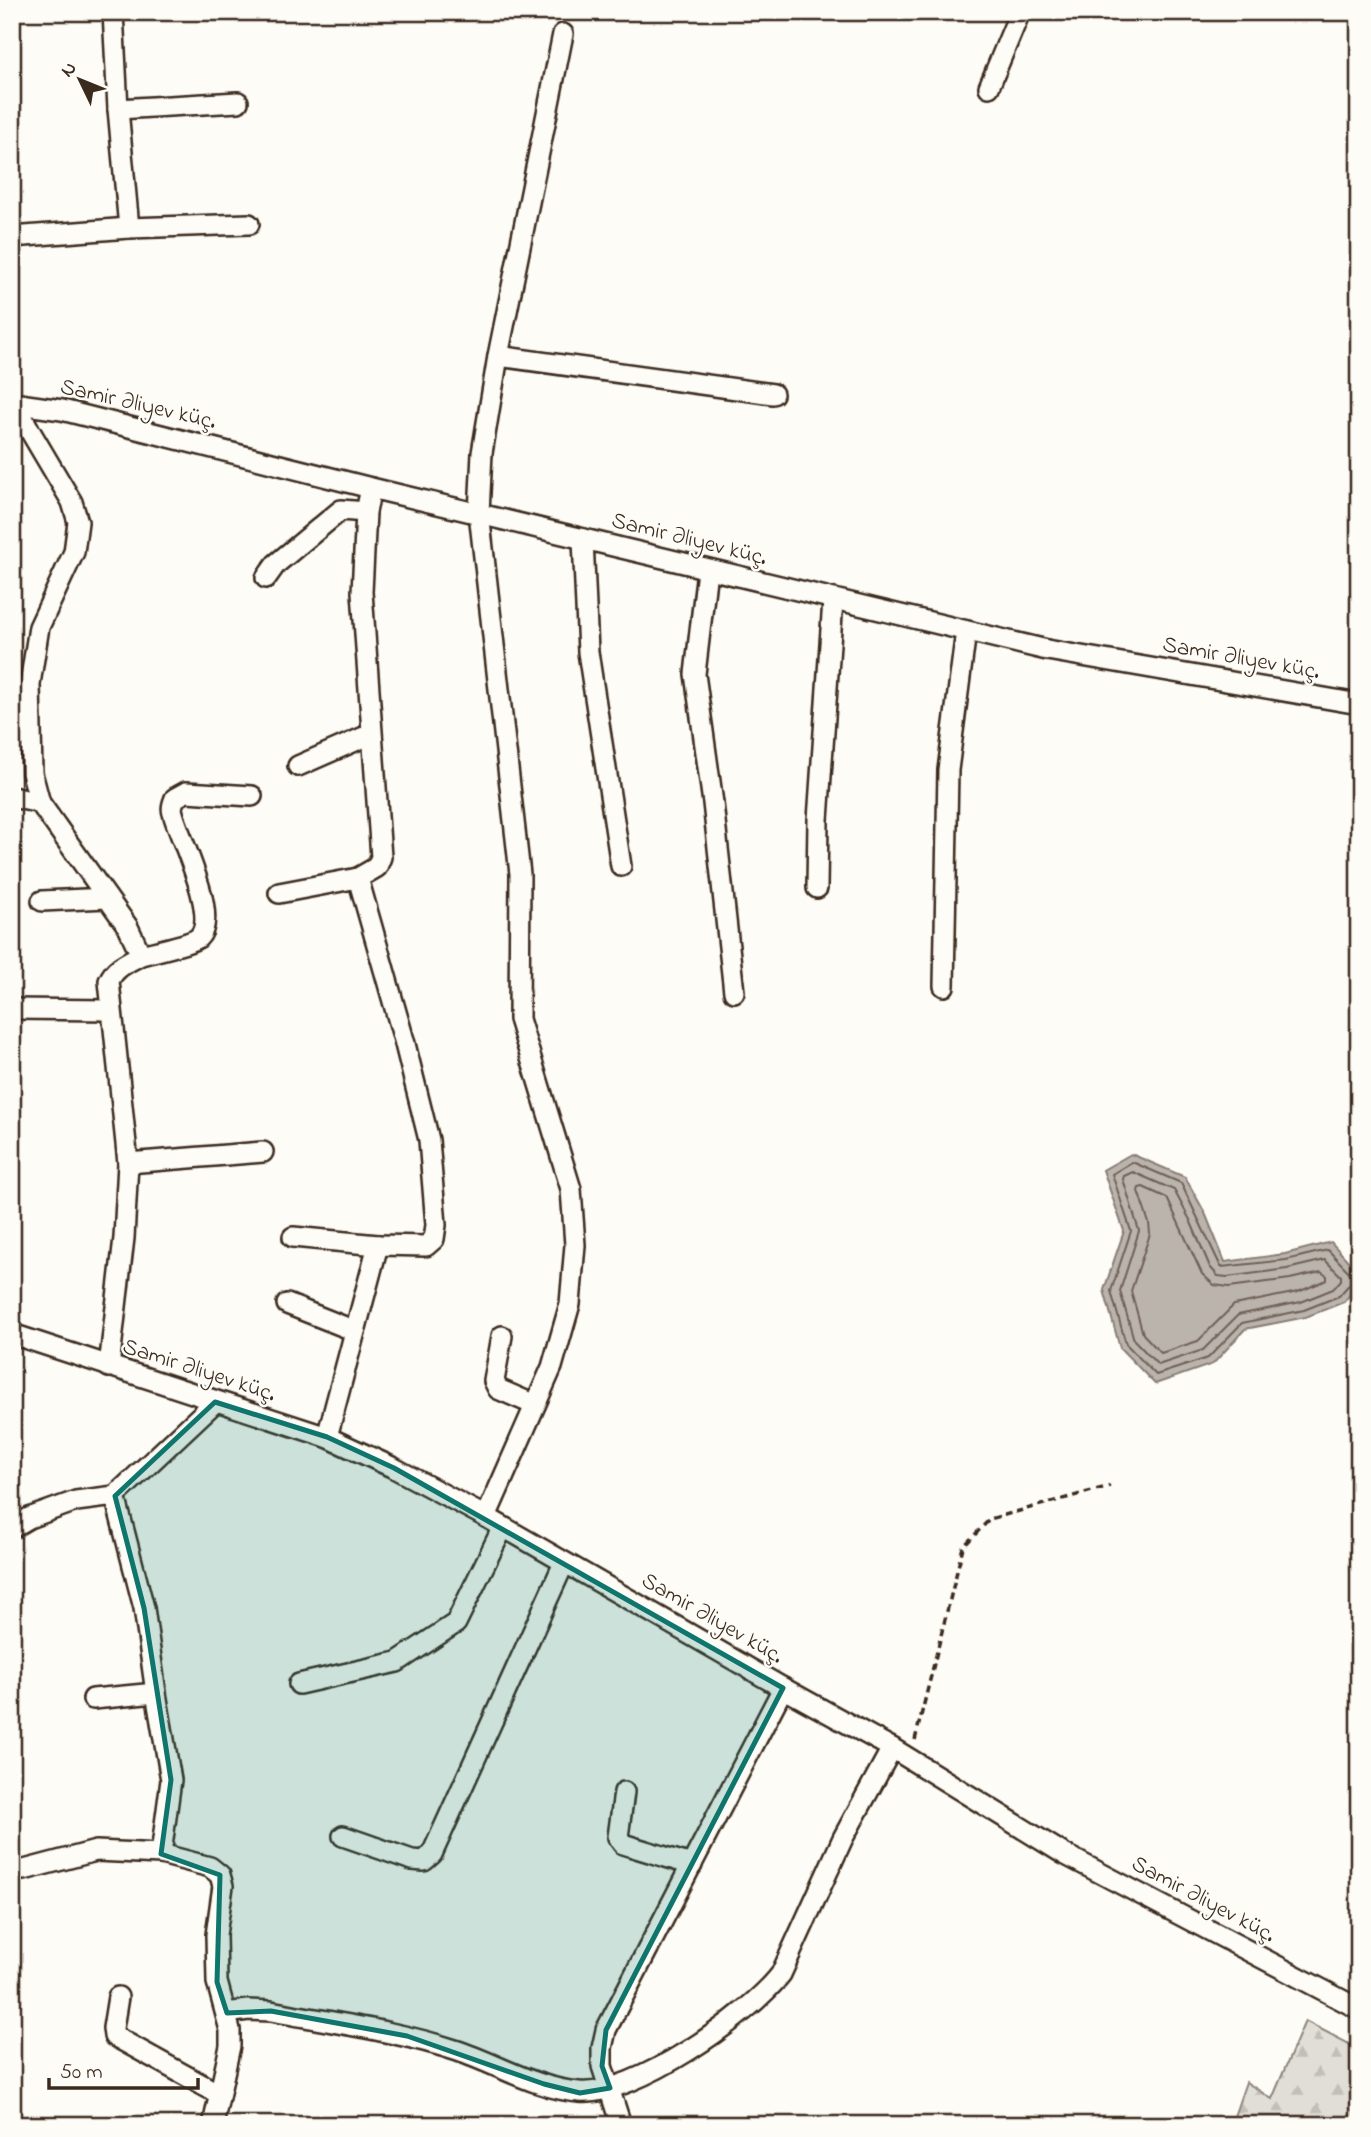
<svg xmlns="http://www.w3.org/2000/svg" width="1371" height="2137" font-family="'Indie Flower',sans-serif">
  <style>
    .forest { fill: url(#forest-firs); stroke: #8e847a; stroke-width: 2 }
    .water { fill: #bbb4ad; stroke: #887d74; stroke-width: 2 }
    .lines { fill: none; stroke-linecap: round; stroke-linejoin: round }
    .shore { stroke: #6e6157; stroke-width: 2 }
    .minor-casing { stroke: #3b2a1e; stroke-width: 24 }
    .path { stroke: #3b2a1e; stroke-width: 3.5; stroke-dasharray: 7 5; stroke-linecap: butt }
    .minor { stroke: #fdfcf7; stroke-width: 19 }
    .marked { fill: #0f766e; fill-opacity: 0.2; stroke: #0f766e; stroke-width: 5; stroke-linejoin: round }
    .labels { text-anchor: middle; dominant-baseline: central; stroke-width: 5; stroke-linejoin: round; paint-order: stroke }
    .street-label { font-size: 23px; fill: #3b2a1e; stroke: #fdfcf7 }
  </style>
  <defs>
    <pattern id="forest-firs" width="22" height="20" patternUnits="userSpaceOnUse" patternTransform="scale(1.75)"><rect width="22" height="20" fill="#e1ded7"/><path d="M5 1l3.5 6h-7zM16 11l3.5 6h-7z" fill="#c2bfb8"/></pattern>
  </defs>
  <rect width="100%" height="100%" fill="#fdfcf7"/>
  <filter id="ink" filterUnits="userSpaceOnUse"><feTurbulence type="fractalNoise" baseFrequency=".0143" numOctaves="2"/><feDisplacementMap in="SourceGraphic" scale="14" xChannelSelector="R" yChannelSelector="G"/><feConvolveMatrix kernelMatrix="1 2 1 2 8 2 1 2 1" color-interpolation-filters="sRGB"/></filter>
  <g filter="url(#ink)">
    <polygon class="forest" points="1305,2021 1359,2049 1359,2125 1231,2125 1246,2082 1272,2099"/>
    <polygon class="water" points="1131,1154 1185,1177 1205,1213 1225,1262 1285,1254 1331,1242 1359,1273 1359,1283 1344,1302 1306,1317 1245,1329 1213,1364 1155,1384 1120,1348 1104,1290 1124,1231 1103,1170"/>
    <g class="lines">
      <g class="shore">
        <polygon points="1132,1162 1181,1183 1221,1267 1286,1260 1328,1250 1353,1276 1353,1280 1339,1296 1304,1310 1242,1323 1208,1358 1156,1375 1126,1344 1111,1291 1131,1231 1112,1174"/>
        <polygon points="1133,1172 1174,1190 1190,1220 1210,1267 1218,1276 1227,1277 1287,1269 1325,1260 1341,1276 1341,1280 1333,1289 1301,1302 1238,1315 1203,1350 1158,1365 1134,1340 1120,1291 1139,1231 1123,1179 1124,1176"/>
        <polygon points="1143,1187 1167,1198 1202,1274 1214,1285 1229,1287 1290,1279 1321,1272 1327,1276 1327,1280 1298,1292 1234,1305 1198,1341 1161,1353 1143,1334 1131,1291 1150,1234 1149,1223 1138,1191 1139,1188"/>
      </g>
      <defs>
        <g id="minor">
          <polyline points="113,12 118,109 129,228"/>
          <polyline points="989,87 1020,12"/>
          <polyline points="118,109 238,102"/>
          <polyline points="12,237 129,228 249,224"/>
          <polyline points="498,356 773,394"/>
          <polyline points="12,403 62,410 371,488 1047,650 1359,704"/>
          <path d="M22,404L23,418L30,431L72,502L78,522L74,552L39,627L30,684L32,773L40,803L128,927L141,955C128,962 115,967 109,981L128,1163L124,1238L109,1367"/>
          <polyline points="583,539 588,652 621,866"/>
          <polyline points="707,570 695,674 713,803 734,992"/>
          <polyline points="266,578 276,564 341,510 366,512"/>
          <polyline points="298,766 371,734"/>
          <polyline points="12,797 40,803"/>
          <polyline points="817,888 818,820 833,600"/>
          <polyline points="279,893 358,878"/>
          <polyline points="42,901 107,898"/>
          <path d="M141,955C152,952 190,944 198,938C221,917 179,838 173,813C171,808 173,803 175,798L186,792L252,796"/>
          <polyline points="944,986 948,770 966,631"/>
          <polyline points="12,1009 111,1010"/>
          <polyline points="128,1163 263,1152"/>
          <polyline points="293,1237 378,1245"/>
          <polyline points="287,1304 355,1331"/>
          <polyline points="12,1334 327,1437 394,1468 486,1517 783,1688 892,1748 1064,1854 1359,2009"/>
          <polyline points="502,1336 494,1381 498,1389 535,1405"/>
          <polyline points="327,1437 378,1245 426,1246 434,1239 436,1225 429,1140 404,1040 358,878 377,867 381,857 362,592 366,512 371,488"/>
          <polyline points="115,1496 144,1608 156,1693 171,1780 161,1854 210,1867 220,1875 223,1886 216,1935 217,1982 230,2030 230,2046 213,2125"/>
          <polyline points="486,1517 552,1367 570,1304 575,1245 571,1189 519,1019 520,874 479,513 482,453 498,356 563,34"/>
          <polyline points="12,1528 29,1518 76,1501 115,1496 215,1402"/>
          <polyline points="299,1684 397,1662 456,1623 503,1527"/>
          <polyline points="93,1699 156,1693"/>
          <polyline points="624,1792 618,1837 623,1844 692,1865"/>
          <polyline points="343,1836 412,1860 424,1861 432,1854 564,1563"/>
          <polyline points="24,1870 96,1851 161,1854"/>
          <polyline points="118,1997 113,2028 114,2036 219,2094"/>
          <path d="M227,2013L248,2010L271,2011C334,2023 398,2031 458,2051C497,2064 537,2089 579,2092C633,2097 749,2016 781,1974L843,1838L892,1748"/>
          <polyline points="621,2125 602,2066 602,2048 606,2030 783,1688"/>
        </g>
      </defs>
      <use href="#minor" class="minor-casing"/>
      <polyline class="path" points="915,1740 963,1547 990,1519 1110,1486"/>
      <use href="#minor" class="minor"/>
    </g>
  </g>
  <path class="marked" d="M215,1402L327,1437L394,1468L783,1688L606,2030L602,2066L610,2088L580,2093L544,2084L407,2036L271,2011L227,2013L217,1982L220,1875L161,1854L171,1780L144,1608L115,1496Z"/>
  <g class="labels">
    <g class="street-label">
      <text transform="translate(138 405) rotate(13)">Samir Əliyev küç.</text>
      <text transform="translate(689 540) rotate(14)">Samir Əliyev küç.</text>
      <text transform="translate(1241 659) rotate(10)">Samir Əliyev küç.</text>
      <text transform="translate(199 1371) rotate(18)">Samir Əliyev küç.</text>
      <text transform="translate(712 1619) rotate(30)">Samir Əliyev küç.</text>
      <text transform="translate(1203 1900) rotate(28)">Samir Əliyev küç.</text>
    </g>
  </g>
  <rect width="1371" height="2137" fill="none" stroke="#fdfcf7" stroke-width="42"/>
  <rect x="21" y="21" width="1329" height="2095" fill="none" stroke="#3b2a1e" stroke-width="2.5" filter="url(#ink)"/>
  <g transform="translate(80 80) rotate(313)" stroke="#fdfcf7" stroke-width="5" paint-order="stroke">
  <path d="M0-5L12 26L0 18L-12 26Z" fill="#3b2a1e"/>
  <text y="-10" font-size="19" font-weight="bold" text-anchor="middle" fill="#3b2a1e">N</text>
  </g>
  <path d="M49 2078v10h149v-10" fill="none" stroke="#3b2a1e" stroke-width="3.5"/>
  <text x="60" y="2078" font-size="21" fill="#3b2a1e" stroke="#fdfcf7" stroke-width="5" paint-order="stroke">50 m</text>
</svg>
